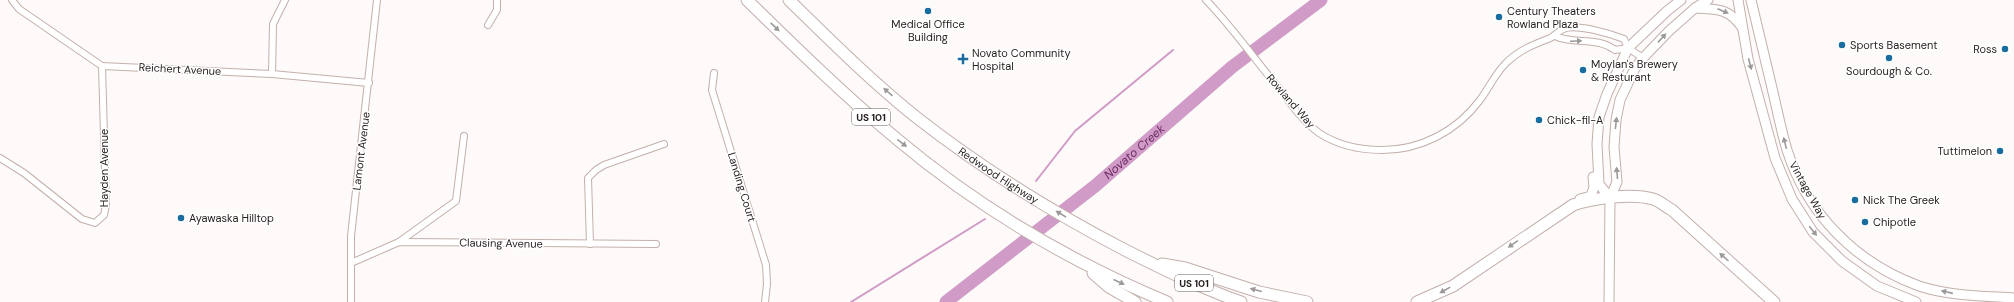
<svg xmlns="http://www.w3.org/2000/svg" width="2014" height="302" font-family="'DM Sans',sans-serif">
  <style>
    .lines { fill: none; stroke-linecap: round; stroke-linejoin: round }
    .stream { stroke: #d09bc7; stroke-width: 2 }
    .river { stroke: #d09bc7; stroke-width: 13 }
    .street-casing { stroke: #c3b0ab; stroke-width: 8 }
    .secondary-casing { stroke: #c3b0ab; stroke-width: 11 }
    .highway-casing { stroke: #c3b0ab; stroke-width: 13 }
    .street { stroke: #fff; stroke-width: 6 }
    .secondary { stroke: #fff; stroke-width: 9 }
    .highway { stroke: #fff; stroke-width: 11 }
    .oneway { fill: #9c9999 }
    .poi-dot { fill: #196d9e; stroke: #fff; stroke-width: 1.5 }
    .labels { text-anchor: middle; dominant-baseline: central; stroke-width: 3; stroke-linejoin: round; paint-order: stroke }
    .shield { fill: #fff; stroke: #666160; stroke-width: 1 }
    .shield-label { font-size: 10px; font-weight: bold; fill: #241d1c }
    .poi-label { font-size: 11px; fill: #241d1c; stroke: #fff; text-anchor: start }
    .street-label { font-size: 11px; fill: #241d1c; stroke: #fff }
    .water-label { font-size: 12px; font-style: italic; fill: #6b2b63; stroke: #fff }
  </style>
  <rect width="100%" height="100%" fill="#fefaf9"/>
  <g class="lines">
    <g class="stream">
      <polyline points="1036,181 1075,131 1173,50"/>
      <polyline points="851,302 985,219"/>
    </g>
    <path class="river" id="s1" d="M946,302L1095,186L1232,67L1321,0"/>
    <defs>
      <g id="street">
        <polyline points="12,0 19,9 102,66 272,74 369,83"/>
        <path d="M1206,0C1233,28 1256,61 1281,91C1292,106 1304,122 1319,133C1339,146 1359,150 1382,150C1421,150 1457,131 1480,100C1489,88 1495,74 1506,63C1518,51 1532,45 1548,39C1554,37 1557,32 1563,29C1576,23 1611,34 1624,39L1628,48L1643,58"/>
        <polyline points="488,25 497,10 497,0"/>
        <path d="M1555,36C1575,45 1596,36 1615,50L1628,48"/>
        <polyline points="714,73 712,90 766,265 767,284 765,302"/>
        <polyline points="272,74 273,24 285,0"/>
        <polyline points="0,158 24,173 82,219 95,223 104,215 106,205 102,66"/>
        <polyline points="399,242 456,201 464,136"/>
        <polyline points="590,244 588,178 596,170 604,165 664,144"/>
        <polyline points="351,263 399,242 656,244"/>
        <polyline points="351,302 351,236 377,0"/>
      </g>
      <g id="secondary">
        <polyline points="1738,0 1748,59 1775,158 1792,199 1813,232 1842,261 1877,286 1916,302"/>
        <path d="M1751,0C1758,29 1765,59 1772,88C1777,109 1781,130 1787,150C1807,214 1856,263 1919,286C1949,296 1982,296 2014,298"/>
        <path d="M1695,8C1717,9 1728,8 1742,27"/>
        <polyline points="1610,198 1599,184 1597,144 1599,117 1607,94 1628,48 1667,11 1681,0"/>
        <polyline points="1580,199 1591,196 1594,187 1593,177"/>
        <polyline points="1609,302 1610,198 1617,182 1614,147 1616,120 1620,100 1635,68 1643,58 1669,31 1695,8 1708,0"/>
      </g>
      <g id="highway">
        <path d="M747,0C796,48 845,96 898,140C978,207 1071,262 1167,302"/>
        <path id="s2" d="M789,0C830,40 871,81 916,117C981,168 1052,212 1125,250C1163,269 1201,288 1241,302"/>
        <polyline points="1162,264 1185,268 1259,292 1307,302"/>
        <polyline points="1093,273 1109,287 1135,302"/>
        <path d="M1417,302L1453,286L1573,205C1594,198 1632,193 1653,199C1660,201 1666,207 1672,210L1774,302"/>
      </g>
    </defs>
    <use href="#street" class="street-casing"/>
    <use href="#secondary" class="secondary-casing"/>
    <use href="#highway" class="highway-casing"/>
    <use href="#street" class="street"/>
    <use href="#secondary" class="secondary"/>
    <use href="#highway" class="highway"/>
  </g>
  <defs><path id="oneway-solid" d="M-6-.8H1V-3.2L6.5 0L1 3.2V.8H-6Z"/></defs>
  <g class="oneway">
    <use href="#oneway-solid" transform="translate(1723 11) rotate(23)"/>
    <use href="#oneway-solid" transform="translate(775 27) rotate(44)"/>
    <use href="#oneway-solid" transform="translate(1662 38) rotate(-47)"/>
    <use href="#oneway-solid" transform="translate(1576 41) rotate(-2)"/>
    <use href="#oneway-solid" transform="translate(1750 64) rotate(75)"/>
    <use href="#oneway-solid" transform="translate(888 92) rotate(-139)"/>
    <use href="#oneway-solid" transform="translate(1616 123) rotate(-84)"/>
    <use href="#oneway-solid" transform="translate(902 143) rotate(38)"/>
    <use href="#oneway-solid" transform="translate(1785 143) rotate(-104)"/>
    <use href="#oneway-solid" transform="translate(1617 173) rotate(-95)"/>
    <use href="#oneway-solid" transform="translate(1061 214) rotate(-149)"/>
    <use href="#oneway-solid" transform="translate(1813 231) rotate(51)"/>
    <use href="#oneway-solid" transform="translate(1513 244) rotate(145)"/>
    <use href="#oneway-solid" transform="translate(1724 257) rotate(-138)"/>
    <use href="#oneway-solid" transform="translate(1119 282) rotate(25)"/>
    <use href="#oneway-solid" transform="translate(1256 290) rotate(-165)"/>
    <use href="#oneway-solid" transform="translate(1445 290) rotate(151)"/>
    <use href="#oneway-solid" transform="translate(1947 292) rotate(-167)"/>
  </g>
  <g class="poi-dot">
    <circle cx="928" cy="11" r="4"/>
    <circle cx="1499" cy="17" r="4"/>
    <circle cx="1842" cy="45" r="4"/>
    <circle cx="2005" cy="49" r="4"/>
    <circle cx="1889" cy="58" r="4"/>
    <path d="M961 53h4v4h4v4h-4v4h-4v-4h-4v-4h4z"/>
    <circle cx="1583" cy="70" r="4"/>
    <circle cx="1539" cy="120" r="4"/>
    <circle cx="2000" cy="151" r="4"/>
    <circle cx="1855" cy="200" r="4"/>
    <circle cx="181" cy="218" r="4"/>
    <circle cx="1865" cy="222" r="4"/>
  </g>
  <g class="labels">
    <g class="shield">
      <rect x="852" y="109" width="38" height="16" rx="3"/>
      <rect x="1175" y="275" width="38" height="16" rx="3"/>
    </g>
    <g class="shield-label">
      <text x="871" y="117">US 101</text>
      <text x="1194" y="283">US 101</text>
    </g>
    <g class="poi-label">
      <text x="1507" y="11">Century Theaters<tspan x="1507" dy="13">Rowland Plaza</tspan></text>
      <text x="928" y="24" text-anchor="middle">Medical Office<tspan x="928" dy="13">Building</tspan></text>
      <text x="1850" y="45">Sports Basement</text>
      <text x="1997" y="49" text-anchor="end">Ross</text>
      <text x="972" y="53">Novato Community<tspan x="972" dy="13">Hospital</tspan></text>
      <text x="1591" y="64">Moylan's Brewery<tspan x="1591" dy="13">&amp; Resturant</tspan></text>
      <text x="1889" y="71" text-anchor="middle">Sourdough &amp; Co.</text>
      <text x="1547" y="120">Chick-fil-A</text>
      <text x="1992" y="151" text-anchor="end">Tuttimelon</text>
      <text x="1863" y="200">Nick The Greek</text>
      <text x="189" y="218">Ayawaska Hilltop</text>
      <text x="1873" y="222">Chipotle</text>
    </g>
    <g class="street-label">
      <text transform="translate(180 69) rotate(3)">Reichert Avenue</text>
      <text transform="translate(1291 101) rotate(49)">Rowland Way</text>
      <text transform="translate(361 151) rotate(-83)">Lamont Avenue</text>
      <text transform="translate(104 168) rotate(-90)">Hayden Avenue</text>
      <text stroke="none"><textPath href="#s2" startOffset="274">Redwood Highway</textPath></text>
      <text transform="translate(742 187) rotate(73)">Landing Court</text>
      <text transform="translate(1808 190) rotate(61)">Vintage Way</text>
      <text transform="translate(501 243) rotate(1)">Clausing Avenue</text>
    </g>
    <g class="water-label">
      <text stroke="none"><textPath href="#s1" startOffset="241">Novato Creek</textPath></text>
    </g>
  </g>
</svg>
